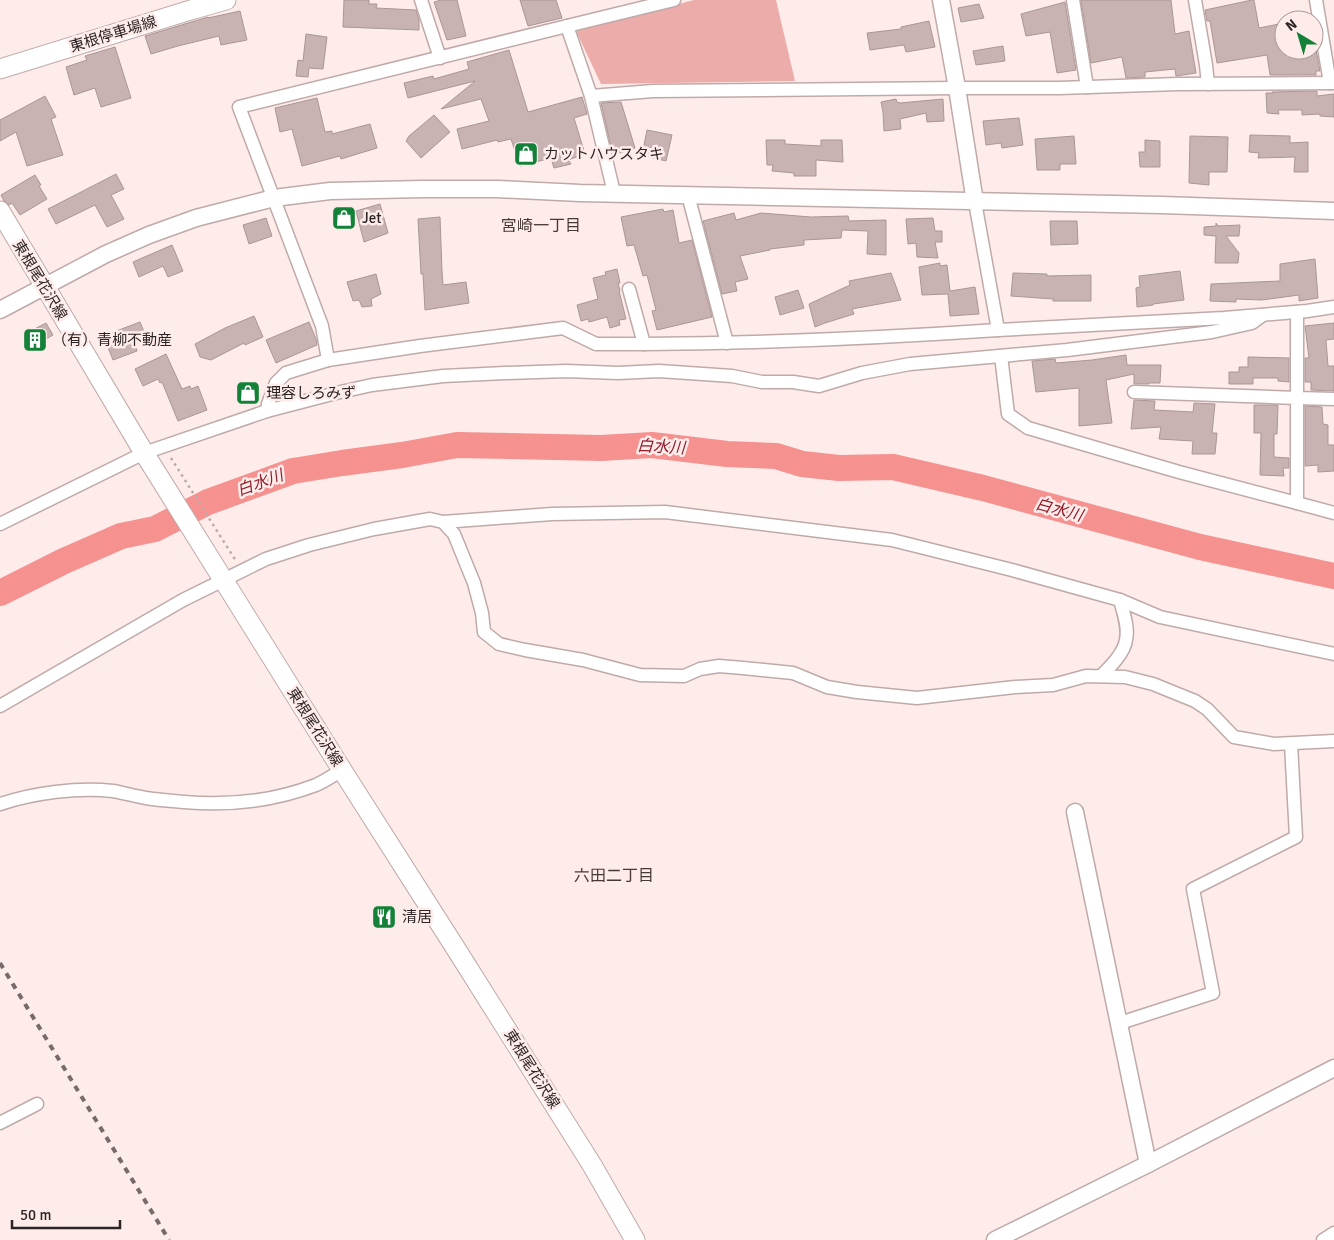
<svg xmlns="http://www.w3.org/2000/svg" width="1334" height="1240" font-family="Signika,'Noto Sans JP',sans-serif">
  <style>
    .green { fill: #ebacaa }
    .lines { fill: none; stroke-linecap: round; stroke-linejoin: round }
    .river { stroke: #f5918f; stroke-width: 26 }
    .building { fill: #c8b3b2; stroke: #a99695 }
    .minor-casing { stroke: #bfaaa9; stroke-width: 15 }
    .tertiary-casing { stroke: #bfaaa9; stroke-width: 19 }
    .secondary-casing { stroke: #bfaaa9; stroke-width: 21 }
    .path { stroke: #b9abaa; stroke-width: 2.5; stroke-dasharray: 2.5 4; stroke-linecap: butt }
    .minor { stroke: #fff; stroke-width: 12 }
    .tertiary { stroke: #fff; stroke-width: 16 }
    .secondary { stroke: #fff; stroke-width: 19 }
    .rail { stroke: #766b6a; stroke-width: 4; stroke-dasharray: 6 6; stroke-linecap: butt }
    .labels { text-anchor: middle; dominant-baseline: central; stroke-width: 5; stroke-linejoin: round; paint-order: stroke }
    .street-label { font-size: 15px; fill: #2c2424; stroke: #feeceb }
    .poi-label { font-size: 15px; fill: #2c2424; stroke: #feeceb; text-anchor: start }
    .neighbourhood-label { font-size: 16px; fill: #483837; stroke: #feeceb }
    .water-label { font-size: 16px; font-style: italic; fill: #911c29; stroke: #feeceb }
  </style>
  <rect width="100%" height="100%" fill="#feeceb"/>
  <polygon class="green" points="694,0 776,0 795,81 601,84 576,31"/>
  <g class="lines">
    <polyline class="river" points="0,593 64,561 121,536 155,529 208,502 293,471 342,463 402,455 457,445 601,448 652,445 727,454 776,456 802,464 839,468 893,467 983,488 1200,547 1334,576"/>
  </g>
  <g class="building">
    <polygon points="344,0 369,0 369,4 377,4 376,8 416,10 419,20 419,30 343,27"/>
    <polygon points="441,0 457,0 466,36 447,40 434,2"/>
    <polygon points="520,0 556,0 562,18 528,26"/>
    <polygon points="1081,0 1171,0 1175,34 1189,31 1196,73 1176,76 1175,69 1145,72 1145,77 1126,78 1122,57 1091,63"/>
    <polygon points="1252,0 1254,0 1259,28 1284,23 1284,50 1316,50 1320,71 1316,71 1316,75 1270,75 1267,55 1217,63 1210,21 1207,21 1205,10"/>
    <polygon points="1065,2 1076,70 1057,73 1050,32 1026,36 1021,14"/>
    <polygon points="979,4 984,18 961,22 958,8"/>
    <polygon points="240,11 247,40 221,45 219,36 178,46 151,54 145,36 208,17 208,18"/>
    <polygon points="929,21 935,47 906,52 904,45 870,50 867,33 901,29 901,27"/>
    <polygon points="306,34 327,37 323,69 309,68 308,77 296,76 298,60 303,61"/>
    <polygon points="1003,46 1005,61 976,65 973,51"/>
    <polygon points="115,47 131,98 101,107 95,88 74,95 66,67 87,60 85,56"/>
    <polygon points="509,50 528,112 582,97 587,114 574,118 585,154 568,160 571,164 554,168 551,158 520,166 511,139 498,142 497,140 462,149 457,129 489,121 481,99 441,109 475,81 408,98 404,83 433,76 434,79 469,69 467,62"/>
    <polygon points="1317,91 1317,96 1334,94 1334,117 1320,116 1320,114 1302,115 1302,110 1278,110 1279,114 1267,113 1266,93 1273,93 1272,92"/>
    <polygon points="45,96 56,117 51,119 63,155 27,166 16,132 0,141 0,120"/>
    <polygon points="317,98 325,132 332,131 332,134 370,124 377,148 341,159 340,156 302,166 292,129 280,132 275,108"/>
    <polygon points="896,99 897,102 900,103 943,99 944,121 927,122 926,113 900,119 901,129 884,131 883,112 881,102"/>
    <polygon points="621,102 635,148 620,153 618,149 612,151 601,103"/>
    <polygon points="434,115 450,132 421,158 406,141 409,136"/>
    <polygon points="1019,118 1023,145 1002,148 1001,143 986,145 983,121"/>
    <polygon points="647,130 672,135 666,161 642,155"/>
    <polygon points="1250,135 1290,136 1290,143 1308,142 1308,172 1294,172 1295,157 1258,158 1259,153 1249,152"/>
    <polygon points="1074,136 1076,164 1060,164 1060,170 1037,170 1035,139"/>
    <polygon points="1190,136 1228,137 1227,172 1209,172 1209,185 1189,183"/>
    <polygon points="766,140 785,140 785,144 821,146 821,140 842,140 843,162 816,160 816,176 794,176 794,173 772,171 773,165 767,165"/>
    <polygon points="1145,140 1160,141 1160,167 1140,167 1139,152 1145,152"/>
    <polygon points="116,174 124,189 111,195 124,219 107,227 95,205 56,224 48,209"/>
    <polygon points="35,175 41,185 39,186 47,199 20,215 12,203 9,205 4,201 1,195"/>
    <polygon points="380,204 388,233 364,242 356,211"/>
    <polygon points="663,209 664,212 673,210 679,243 692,240 712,317 657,330 652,311 656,310 647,275 643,276 634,245 627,246 621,217"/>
    <polygon points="734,213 736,220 761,213 811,217 848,216 849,221 886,220 886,255 867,254 868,231 842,230 841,238 804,240 804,245 770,249 770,250 740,256 748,279 735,282 737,291 722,294 703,221"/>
    <polygon points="440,217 442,271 443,285 466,282 469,303 425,310 423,274 421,274 418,219"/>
    <polygon points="266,218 272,236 249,244 243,225"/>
    <polygon points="933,218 935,231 942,231 942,242 935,242 938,258 917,257 916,243 908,244 906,219"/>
    <polygon points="1050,221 1077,221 1078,244 1051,245"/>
    <polygon points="1216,223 1218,226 1240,225 1239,236 1226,236 1239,253 1238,263 1215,263 1216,236 1204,235 1204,227 1216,226"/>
    <polygon points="172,245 183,271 168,277 163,266 139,277 133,262"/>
    <polygon points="1315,259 1318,298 1299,301 1299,295 1262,300 1236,299 1236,302 1210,301 1211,284 1280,281 1280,264"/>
    <polygon points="940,263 940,266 947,265 950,291 975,287 979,314 950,316 948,294 922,295 919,267"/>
    <polygon points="617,269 620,283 618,283 620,291 619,291 626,319 619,320 620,325 610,328 607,317 589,322 588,319 581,321 577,305 598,299 593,278 606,275 605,272"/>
    <polygon points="1180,271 1184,300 1153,304 1153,305 1137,307 1136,288 1140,287 1139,276"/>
    <polygon points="891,273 901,300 852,309 854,314 825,323 815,327 809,304 850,285 849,281"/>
    <polygon points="1013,273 1047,274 1047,276 1091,275 1091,301 1053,301 1053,299 1011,296"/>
    <polygon points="376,274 381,294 371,299 372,306 362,307 359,300 353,301 347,282"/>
    <polygon points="798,290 804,308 780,315 775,297"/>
    <polygon points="254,316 263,337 245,345 244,343 211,360 200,357 195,344 225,328"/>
    <polygon points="140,322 147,339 135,344 137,351 113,360 105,340 112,337 111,333"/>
    <polygon points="309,322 316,339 317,345 276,363 266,340"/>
    <polygon points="46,323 53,335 30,348 23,335"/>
    <polygon points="1334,323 1334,339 1326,340 1328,366 1334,366 1334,391 1311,390 1311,382 1305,382 1305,358 1309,358 1305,326"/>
    <polygon points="166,354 182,389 190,386 191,389 198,386 207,410 178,421 162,382 160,383 158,379 143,386 135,369"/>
    <polygon points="1126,355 1127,365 1161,365 1160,383 1149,383 1149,384 1134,384 1134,374 1106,380 1112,423 1079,426 1079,388 1036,392 1032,361 1055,359 1056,363 1092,360"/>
    <polygon points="1248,357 1289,358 1289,382 1278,381 1278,378 1253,378 1253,384 1229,384 1229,372 1239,372 1239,367 1248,367"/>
    <polygon points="1134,400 1155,401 1154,410 1193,412 1194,403 1215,404 1212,433 1217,433 1215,454 1192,454 1193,441 1159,439 1161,427 1131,429"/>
    <polygon points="1254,405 1278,405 1277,434 1274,434 1274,457 1289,458 1289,468 1283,468 1284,476 1260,475 1261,433 1254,433"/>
    <polygon points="1305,406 1322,407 1323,424 1328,425 1328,445 1334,445 1334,471 1318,472 1318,465 1305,466"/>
  </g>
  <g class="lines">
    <defs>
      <g id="minor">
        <polyline points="421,0 440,58"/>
        <polyline points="1073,0 1087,87"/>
        <polyline points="1195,0 1206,65 1208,84"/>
        <polyline points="1316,0 1330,83"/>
        <polyline points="591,96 567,26 674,0"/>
        <polyline points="614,193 591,96 653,91 957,88 1059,88 1178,84 1334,83"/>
        <polyline points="688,195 727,343"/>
        <polyline points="975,202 998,330 1224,318 1307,311 1334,307"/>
        <path d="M629,289L644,344C762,343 880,338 998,330"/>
        <polyline points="1297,312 1297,398 1334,399"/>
        <polyline points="1001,356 1008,414 1028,428 1179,472 1297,503 1297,398 1134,392"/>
        <polyline points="328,360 322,326 239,107 567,26"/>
        <polyline points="267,411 336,393 372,385 443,376 505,373 566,371 618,373 659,371 732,376 762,382 793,382 819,386 862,373 910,364 1067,350 1212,332 1252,323 1263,315"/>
        <polyline points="1297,503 1334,513"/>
        <polyline points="443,522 552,514 665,512 892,540 1012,570 1120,600 1160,617 1334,654"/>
        <polyline points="0,524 144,453 267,411 268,404 276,383 286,373 328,360 420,346 563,328 596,344 644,344"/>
        <path d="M1101,676C1111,666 1124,653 1126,640C1129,627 1123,612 1120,600"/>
        <polyline points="0,706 183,600 266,559 309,545 374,529 430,519 443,522 454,534 474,583 482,613 484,632 499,644 525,650 583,660 640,675 684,676 700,669 719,666 743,668 793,673 827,687 857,692 917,698 1015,687 1053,685 1086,676 1125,677 1153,684 1195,701 1207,709 1234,737 1274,744 1334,741"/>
        <path d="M0,804C34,793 77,787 113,791C124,793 135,796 146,798C159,800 172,801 184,802C229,806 274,801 316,785C325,781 334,775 342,770"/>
        <polyline points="1120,1023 1213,993 1193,889 1296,837 1291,744"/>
        <polyline points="0,1123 37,1104"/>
        <polyline points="1323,1240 1334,1233"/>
      </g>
      <g id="tertiary">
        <polyline points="941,0 957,88 975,202"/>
        <polyline points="0,310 106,254 149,235 196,218 274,198 330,191 423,189 497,189 580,193 1162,205 1334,211"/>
        <polyline points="1075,812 1148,1164"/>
        <polyline points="995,1240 1148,1164 1334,1068"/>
      </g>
      <g id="secondary">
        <polyline points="0,69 194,9 226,0"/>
        <polyline points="0,211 146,456 342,770 458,952 592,1165 635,1240"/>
      </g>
    </defs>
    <use href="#minor" class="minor-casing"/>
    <use href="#tertiary" class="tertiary-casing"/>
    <use href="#secondary" class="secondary-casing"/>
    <polyline class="path" points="171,458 236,561"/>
    <use href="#minor" class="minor"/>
    <use href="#tertiary" class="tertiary"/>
    <use href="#secondary" class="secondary"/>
    <polyline class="rail" points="0,963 169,1240"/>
  </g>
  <defs>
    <symbol id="shop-square" viewBox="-11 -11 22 22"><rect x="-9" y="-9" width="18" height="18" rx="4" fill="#138137" stroke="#feeceb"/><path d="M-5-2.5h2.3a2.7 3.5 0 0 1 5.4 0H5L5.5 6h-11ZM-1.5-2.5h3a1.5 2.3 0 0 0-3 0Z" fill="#fff"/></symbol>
    <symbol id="building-square" viewBox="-11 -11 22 22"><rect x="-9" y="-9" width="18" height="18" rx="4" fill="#138137" stroke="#feeceb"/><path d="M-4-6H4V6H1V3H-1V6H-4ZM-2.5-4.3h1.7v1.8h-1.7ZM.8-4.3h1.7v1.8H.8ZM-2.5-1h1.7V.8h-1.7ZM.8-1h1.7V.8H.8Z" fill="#fff"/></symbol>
    <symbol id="restaurant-square" viewBox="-11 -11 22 22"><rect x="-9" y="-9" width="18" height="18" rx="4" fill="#138137" stroke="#feeceb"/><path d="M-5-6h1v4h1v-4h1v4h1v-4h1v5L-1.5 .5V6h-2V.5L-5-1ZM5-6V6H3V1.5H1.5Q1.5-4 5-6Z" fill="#fff"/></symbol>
  </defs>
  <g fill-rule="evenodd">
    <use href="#shop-square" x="512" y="140" width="28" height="28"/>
    <use href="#shop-square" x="330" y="204" width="28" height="28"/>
    <use href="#building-square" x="21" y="326" width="28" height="28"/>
    <use href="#shop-square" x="234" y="379" width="28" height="28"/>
    <use href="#restaurant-square" x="370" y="903" width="28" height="28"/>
  </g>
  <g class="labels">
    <g class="street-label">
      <text transform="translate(113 34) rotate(-17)">東根停車場線</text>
      <text transform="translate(40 280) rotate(59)">東根尾花沢線</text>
      <text transform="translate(315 727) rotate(58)">東根尾花沢線</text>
      <text transform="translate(532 1069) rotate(58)">東根尾花沢線</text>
    </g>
    <g class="poi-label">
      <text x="544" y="154">カットハウスタキ</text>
      <text x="362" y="218">Jet</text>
      <text x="52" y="340">（有）青柳不動産</text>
      <text x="266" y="393">理容しろみず</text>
      <text x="402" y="917">清居</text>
    </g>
    <g class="neighbourhood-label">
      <text x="541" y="226">宮崎一丁目</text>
      <text x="614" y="876">六田二丁目</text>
    </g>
    <g class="water-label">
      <text transform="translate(661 447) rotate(3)">白水川</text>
      <text transform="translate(260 483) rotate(-20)">白水川</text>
      <text transform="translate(1059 510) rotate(15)">白水川</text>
    </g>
  </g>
  <g transform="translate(1299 35) rotate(322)"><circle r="24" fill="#feeceb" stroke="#aa9c9b"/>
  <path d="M0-4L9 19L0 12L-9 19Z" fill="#138137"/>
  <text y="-8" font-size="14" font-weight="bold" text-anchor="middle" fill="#2c2424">N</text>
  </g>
  <path d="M12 1220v8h108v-8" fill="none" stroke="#2c2424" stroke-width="2.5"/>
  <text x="20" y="1220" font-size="15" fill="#2c2424" stroke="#feeceb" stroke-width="4" paint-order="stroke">50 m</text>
</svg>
